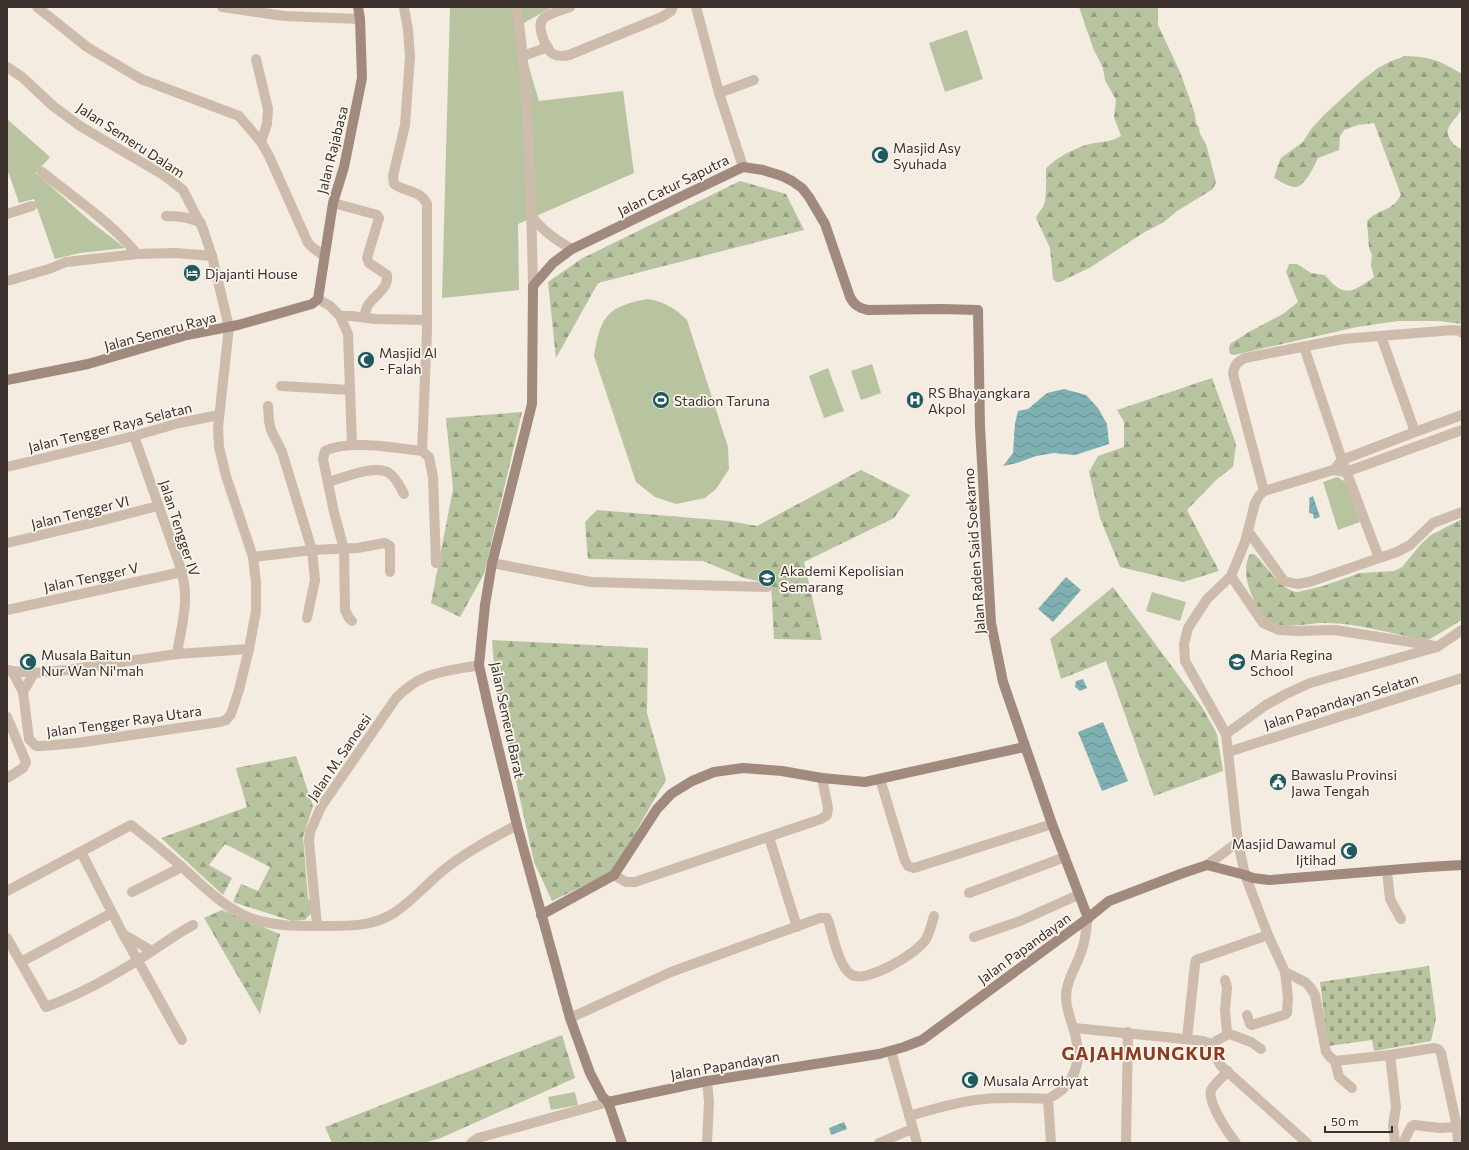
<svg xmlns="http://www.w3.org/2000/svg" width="1469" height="1150" font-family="Commissioner,sans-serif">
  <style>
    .green { fill: #b8c4a0 }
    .forest { fill: url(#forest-firs) }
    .cemetery { fill: url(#cemetery-stones) }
    .water { fill: url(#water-waves) }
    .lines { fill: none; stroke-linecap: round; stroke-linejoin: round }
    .street { stroke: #cdbbac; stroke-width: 10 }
    .secondary { stroke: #a18a7d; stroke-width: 10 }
    .labels { text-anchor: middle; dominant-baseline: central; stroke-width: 3.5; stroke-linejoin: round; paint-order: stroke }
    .street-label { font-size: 14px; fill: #3b302b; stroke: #fbf5ee }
    .poi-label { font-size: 14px; fill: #3b302b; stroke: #fbf5ee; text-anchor: start }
    .district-label { font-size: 18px; font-weight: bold; letter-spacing: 1px; fill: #8c3b22; stroke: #fbf5ee }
  </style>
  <defs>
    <pattern id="forest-firs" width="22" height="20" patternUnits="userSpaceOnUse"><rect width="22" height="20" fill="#b8c4a0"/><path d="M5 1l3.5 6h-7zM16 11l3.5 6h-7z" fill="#97a083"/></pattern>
    <pattern id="cemetery-stones" width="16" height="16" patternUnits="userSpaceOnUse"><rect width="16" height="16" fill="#b8c4a0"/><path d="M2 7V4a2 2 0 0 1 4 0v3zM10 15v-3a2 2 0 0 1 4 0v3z" fill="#97a083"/></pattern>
    <pattern id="water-waves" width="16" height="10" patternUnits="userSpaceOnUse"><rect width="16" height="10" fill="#7fb0b2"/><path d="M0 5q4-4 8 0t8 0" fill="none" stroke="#699091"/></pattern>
  </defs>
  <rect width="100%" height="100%" fill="#f4ebe1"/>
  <g class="green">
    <polygon points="450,7 552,7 517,27 539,101 623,91 634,173 518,224 519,290 442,298"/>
    <polygon points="967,30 983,79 945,92 929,43"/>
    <polygon points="7,119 50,157 36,173 90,221 125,248 80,253 55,259 34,199 19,203 9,174 7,172"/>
    <path d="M648,299C664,302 675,308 687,320L728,447L729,469L716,489L705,498L676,504L655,497L636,482L594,356C600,317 607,306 648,299Z"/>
    <polygon points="872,364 881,393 861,400 851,371"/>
    <polygon points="828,368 844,411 824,418 809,376"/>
    <polygon points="1337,477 1346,482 1360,522 1338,530 1323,482"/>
    <polygon points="1152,592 1186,602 1180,621 1146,611"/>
    <polygon points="575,1092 578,1105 551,1110 548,1097"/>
  </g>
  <g class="forest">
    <path d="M1079,7H1158V25L1180,72L1195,114L1196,123L1199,128L1200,134L1206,144L1216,182L1213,189L1177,211L1164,222L1143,233L1091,267L1060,282H1056L1053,279L1050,248L1036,218C1038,213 1040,211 1043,207C1047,200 1046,178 1046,169C1053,159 1079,146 1090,144C1103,141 1109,143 1121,136L1114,117L1116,100L1105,80L1103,68L1093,48Z"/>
    <path d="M1405,56C1431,57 1439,60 1462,74C1462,84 1463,96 1462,106C1460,120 1439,126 1452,142C1454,145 1458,148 1462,149V324L1438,321H1398L1357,327L1234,355L1230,354L1229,349L1230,344L1247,333L1283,314L1298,302L1286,272L1289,264H1297L1311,273L1325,275C1344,299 1353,292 1374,277L1371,265L1372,255L1369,248L1367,221C1379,208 1391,213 1401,195L1374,123L1358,125L1344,130L1340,136L1339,150L1318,158C1314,166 1305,187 1295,187C1289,187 1280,181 1274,178L1278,165L1281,158L1303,142L1311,129L1324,115L1361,81L1378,68L1389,62Z"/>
    <polygon points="740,181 786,194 804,230 598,283 556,358 548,282 581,259"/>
    <polygon points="1212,378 1236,444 1233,467 1216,480 1187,510 1219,571 1183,582 1120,567 1100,518 1089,472 1098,456 1124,447 1124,422 1117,410"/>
    <polygon points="522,412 484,574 460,617 431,603 453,489 446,418"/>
    <polygon points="861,470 910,495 894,518 804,562 822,640 774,639 771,584 744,578 703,561 588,559 585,522 597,510 729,521 757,526"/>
    <path d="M1462,519V620L1430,639L1428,640C1392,635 1359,622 1322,623C1307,623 1278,631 1265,620C1263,618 1262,614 1260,612C1251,596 1240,572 1250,554H1254C1267,565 1280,591 1298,592L1323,586L1360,573L1394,571L1402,567L1421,544L1431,535Z"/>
    <polygon points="1113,587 1202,707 1217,734 1223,771 1154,796 1106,661 1061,679 1050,639"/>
    <polygon points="492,640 648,648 647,713 666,780 612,872 552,901 534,862 496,691"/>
    <polygon points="296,756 313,806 303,837 308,898 314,910 305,920 292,921 233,902 241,884 258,891 270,867 225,844 209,865 232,878 223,895 161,838 247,807 236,768"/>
    <polygon points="222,910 280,934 260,1014 204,918"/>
    <polygon points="562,1035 575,1078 441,1138 423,1143 332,1143 325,1127"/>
  </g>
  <polygon class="cemetery" points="1429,966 1436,1018 1431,1041 1374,1051 1372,1040 1328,1046 1320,982"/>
  <g class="water">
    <polygon points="1064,389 1086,395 1098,408 1107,424 1109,444 1075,455 1054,453 1036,456 1017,463 1003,466 1013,453 1015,423 1018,411 1028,409 1047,393"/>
    <path d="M1313,496L1320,517L1314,519L1313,514L1309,513C1309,508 1310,504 1309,498Z"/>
    <polygon points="1066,577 1081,590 1053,622 1038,609"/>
    <polygon points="1083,679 1087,688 1080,691 1075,687 1076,681"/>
    <polygon points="1103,722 1128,781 1102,791 1078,732"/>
    <polygon points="844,1122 847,1129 831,1135 829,1128"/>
  </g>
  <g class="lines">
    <g class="street">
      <polyline points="37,7 87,47 141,79 239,116 261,142 269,156 308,243 312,247 324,256"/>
      <polyline points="222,7 284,16 360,19"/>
      <path d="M404,7L408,30L410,57L405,125L393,176L394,184C405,192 421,190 427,204V330L422,451"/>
      <path d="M517,7C529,99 531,193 533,286"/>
      <path d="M570,7C562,10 550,13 544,18C535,25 546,49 553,54C558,57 564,56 569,55L662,17L671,11L673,7"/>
      <polyline points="696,7 719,93 743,167"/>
      <polyline points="523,56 548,47"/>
      <polyline points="256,59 268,109 267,124 261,142"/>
      <polyline points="7,67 22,77 53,106 80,126 165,176 183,190 203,229 212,256 229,327 218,428 219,447 226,476 253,557 256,583 256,611 249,649 239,690 231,714 226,720 220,722 77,743 42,746 36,746 29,739 23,692 12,671 7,670"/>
      <polyline points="719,93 754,80"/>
      <path d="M42,172C74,198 111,222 137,254"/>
      <path d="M333,203L374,214L377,215L379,218L367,258L369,263L387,275C389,288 375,295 368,305C366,308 365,313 364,317"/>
      <polyline points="7,214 32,206"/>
      <path d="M166,216C179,216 189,217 201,223"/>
      <path d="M531,216C545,232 554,239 572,249"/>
      <polyline points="7,281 49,269 66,262 137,254 176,253 212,256"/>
      <polyline points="318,299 330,306 340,316 348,334 352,445"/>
      <polyline points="340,316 351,316 375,319 427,320"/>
      <polyline points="1381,336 1415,432"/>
      <polyline points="1304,347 1342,460 1379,558"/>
      <polyline points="281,386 350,390"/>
      <polyline points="268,406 269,421 271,430 282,452 312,550 315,580 307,618"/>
      <path d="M134,436L182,572C183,579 185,587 185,594C186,614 180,634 177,654"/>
      <polyline points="1337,466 1342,460 1415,432 1462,415"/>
      <polyline points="7,467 134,436 179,423 219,415"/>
      <path d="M328,482C343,478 375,464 389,473C396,477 400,487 404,494"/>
      <path d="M1264,491L1233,374C1234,365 1237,362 1245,358L1343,339L1453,330L1462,331V333"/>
      <polyline points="1248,531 1284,581 1297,584 1309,582 1397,552 1410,545 1433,523 1462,512"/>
      <polyline points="7,543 100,521 158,506"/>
      <polyline points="253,557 312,550 357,548 385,543 390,546 390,572"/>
      <polyline points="492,563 591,582 767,587"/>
      <polyline points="1231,576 1263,623 1279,630 1297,631 1335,630 1435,646"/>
      <polyline points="7,610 182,572"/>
      <path d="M352,621L349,618L345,610L344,549L334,512L323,459L325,451C348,439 396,448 422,451L429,457L433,477L436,563"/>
      <polyline points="12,671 34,673 67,670 177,654 249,649"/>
      <polyline points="23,692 34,673"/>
      <polyline points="7,717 26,762 23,768 7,778"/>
      <polyline points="1226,734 1266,705 1286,694 1310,683 1437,647 1462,630"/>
      <polyline points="1228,752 1462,678"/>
      <polyline points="880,779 905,861 908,866 914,868 1052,824"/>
      <polyline points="769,837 797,927"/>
      <polyline points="81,852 123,934 182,1040"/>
      <polyline points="1207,865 1238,842"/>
      <polyline points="1387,871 1390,899 1401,919"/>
      <polyline points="614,875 626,882 635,882 821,819 827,815 828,808 822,778"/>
      <path d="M7,891L131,825C149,839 166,853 182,867C203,886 223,907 250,918C275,927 301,926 327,926C351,926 374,926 394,913C411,902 425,886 440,873C464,853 489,840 517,825"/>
      <polyline points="132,892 182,867"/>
      <polyline points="969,893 1065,857"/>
      <path d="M317,926L309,841L310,832L321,807L396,698C422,671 444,672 479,665"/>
      <polyline points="123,934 152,951"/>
      <polyline points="974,937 1020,921 1078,895"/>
      <path d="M7,938L46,1007C81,994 115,975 146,955C162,945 176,934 193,925"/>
      <polyline points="21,962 112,913"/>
      <polyline points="1247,1015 1250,1024 1252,1025 1284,1015 1287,1013 1288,997 1285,972"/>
      <path d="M570,1018L671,972L820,918H827L829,923C833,936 839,968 852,975C867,983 918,953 926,939C930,932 932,923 934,916"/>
      <polyline points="1074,1028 1165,1037 1203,1041 1211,1044 1211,1049 1221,1066 1307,1143"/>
      <polyline points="1227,1033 1251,1042 1261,1049"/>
      <polyline points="1187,1039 1195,964 1196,960 1268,935"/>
      <polyline points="1211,1044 1225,1036 1227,1033 1225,1010 1227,988 1225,980"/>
      <polyline points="891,1051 917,1143"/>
      <polyline points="1390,1055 1396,1107 1393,1125 1395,1143"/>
      <polyline points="1335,1061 1339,1077 1352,1088"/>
      <path d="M1228,1071C1223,1077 1214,1084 1211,1090C1207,1102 1228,1133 1236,1143"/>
      <path d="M1048,1099C1078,1084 1083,1058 1073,1027C1070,1018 1066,1007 1066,997C1066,979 1079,963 1083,946C1086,937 1086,927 1088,918"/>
      <polyline points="1048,1099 1051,1143"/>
      <path d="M909,1116C934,1109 960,1101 985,1099C1006,1097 1027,1098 1048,1099"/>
      <polyline points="707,1142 709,1102 707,1081"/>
      <polyline points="471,1143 478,1138 608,1102"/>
      <polyline points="879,1143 912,1129"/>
      <polyline points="1126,1143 1128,1032"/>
      <polyline points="1403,1143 1411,1127 1414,1125 1440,1128 1457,1127"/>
      <polyline points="1458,1143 1457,1127 1441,1053 1438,1049 1434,1048 1390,1055 1335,1061 1330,1057 1326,1052 1315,995 1310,987 1305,982 1285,972 1268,935 1245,875 1238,842 1226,734 1185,661 1184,644 1188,628 1207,599 1231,576 1245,542 1255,503 1259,496 1264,491 1333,470 1346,472 1462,430"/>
    </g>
    <g class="secondary">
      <polyline points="7,380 88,364 187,335 238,325 312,304 318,299 333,203 344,167 362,78 360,19 358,7"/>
      <polyline points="541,915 614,875 657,809 671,794 692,781 714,772 743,768 782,771 822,778 865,782 1024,747"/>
      <polyline points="608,1102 707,1081 879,1054 904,1047 922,1040 1088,918 1109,901 1183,873 1207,865 1245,875 1253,878 1269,880 1427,867 1462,865"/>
      <path d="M622,1143L608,1102L602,1096L590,1073L570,1018L517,825L489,710L479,665L485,605L492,563L532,404L533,286L553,263L572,249L743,167L763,170L782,176L792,181L802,188L809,197L825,224L850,297C854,305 859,308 868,310L942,309L978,310L980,427L991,623L1003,682L1052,824L1088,918"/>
    </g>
  </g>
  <defs>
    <symbol id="mosque-disc" viewBox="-11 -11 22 22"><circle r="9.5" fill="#1f5a5e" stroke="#fbf5ee"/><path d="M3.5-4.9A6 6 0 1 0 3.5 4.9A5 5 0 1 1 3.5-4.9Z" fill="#fff"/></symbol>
    <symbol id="hotel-disc" viewBox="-11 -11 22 22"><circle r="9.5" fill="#1f5a5e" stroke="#fbf5ee"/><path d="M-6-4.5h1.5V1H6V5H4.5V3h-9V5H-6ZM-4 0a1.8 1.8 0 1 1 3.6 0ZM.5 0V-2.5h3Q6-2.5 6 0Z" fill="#fff"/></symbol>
    <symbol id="stadium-disc" viewBox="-11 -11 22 22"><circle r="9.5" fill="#1f5a5e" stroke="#fbf5ee"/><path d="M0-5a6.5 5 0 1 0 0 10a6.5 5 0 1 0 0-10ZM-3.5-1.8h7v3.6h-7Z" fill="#fff"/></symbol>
    <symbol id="hospital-disc" viewBox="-11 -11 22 22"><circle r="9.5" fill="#1f5a5e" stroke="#fbf5ee"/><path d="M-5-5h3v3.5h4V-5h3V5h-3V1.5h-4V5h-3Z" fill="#fff"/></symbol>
    <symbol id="university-disc" viewBox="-11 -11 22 22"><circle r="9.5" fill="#1f5a5e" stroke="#fbf5ee"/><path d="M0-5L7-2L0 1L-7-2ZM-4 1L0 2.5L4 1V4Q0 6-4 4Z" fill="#fff"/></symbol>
    <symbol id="school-disc" viewBox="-11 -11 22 22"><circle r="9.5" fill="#1f5a5e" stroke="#fbf5ee"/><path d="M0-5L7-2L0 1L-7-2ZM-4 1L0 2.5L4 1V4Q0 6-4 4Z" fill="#fff"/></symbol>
    <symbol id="civic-disc" viewBox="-11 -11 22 22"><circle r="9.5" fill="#1f5a5e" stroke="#fbf5ee"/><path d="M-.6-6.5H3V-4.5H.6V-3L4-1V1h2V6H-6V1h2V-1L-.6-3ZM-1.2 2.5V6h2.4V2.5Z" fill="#fff"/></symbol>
  </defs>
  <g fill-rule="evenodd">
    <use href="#mosque-disc" x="870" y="145" width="20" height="20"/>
    <use href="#hotel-disc" x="182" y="263" width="20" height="20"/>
    <use href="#mosque-disc" x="356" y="350" width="20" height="20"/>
    <use href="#stadium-disc" x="651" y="390" width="20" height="20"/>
    <use href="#hospital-disc" x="905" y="390" width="20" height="20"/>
    <use href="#university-disc" x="757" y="568" width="20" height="20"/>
    <use href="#mosque-disc" x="18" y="652" width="20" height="20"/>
    <use href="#school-disc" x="1227" y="652" width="20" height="20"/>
    <use href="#civic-disc" x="1268" y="772" width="20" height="20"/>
    <use href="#mosque-disc" x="1339" y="841" width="20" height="20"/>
    <use href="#mosque-disc" x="960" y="1070" width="20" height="20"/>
  </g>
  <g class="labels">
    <g class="street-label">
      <text transform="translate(131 140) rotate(33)">Jalan Semeru Dalam</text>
      <text transform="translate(332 150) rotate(-76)">Jalan Rajabasa</text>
      <text transform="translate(673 185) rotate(-26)">Jalan Catur Saputra</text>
      <text transform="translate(160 331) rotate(-15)">Jalan Semeru Raya</text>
      <text transform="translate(110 427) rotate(-14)">Jalan Tengger Raya Selatan</text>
      <text transform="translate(80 512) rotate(-14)">Jalan Tengger VI</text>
      <text transform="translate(180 528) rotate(72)">Jalan Tengger IV</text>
      <text transform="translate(974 551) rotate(-94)">Jalan Raden Said Soekarno</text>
      <text transform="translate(91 577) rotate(-12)">Jalan Tengger V</text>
      <text transform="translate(1341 701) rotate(-17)">Jalan Papandayan Selatan</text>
      <text transform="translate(508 720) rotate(78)">Jalan Semeru Barat</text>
      <text transform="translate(124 721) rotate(-8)">Jalan Tengger Raya Utara</text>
      <text transform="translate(339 757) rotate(-56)">Jalan M. Sanoesi</text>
      <text transform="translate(1024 948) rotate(-36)">Jalan Papandayan</text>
      <text transform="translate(725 1065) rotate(-10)">Jalan Papandayan</text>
    </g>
    <g class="poi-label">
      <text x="893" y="147">Masjid Asy<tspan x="893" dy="16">Syuhada</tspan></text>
      <text x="205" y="273">Djajanti House</text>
      <text x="379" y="352">Masjid Al<tspan x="379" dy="16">- Falah</tspan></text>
      <text x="928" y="392">RS Bhayangkara<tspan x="928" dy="16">Akpol</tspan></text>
      <text x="674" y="400">Stadion Taruna</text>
      <text x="780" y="570">Akademi Kepolisian<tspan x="780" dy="16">Semarang</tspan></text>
      <text x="41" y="654">Musala Baitun<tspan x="41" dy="16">Nur Wan Ni'mah</tspan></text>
      <text x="1250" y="654">Maria Regina<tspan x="1250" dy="16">School</tspan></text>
      <text x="1291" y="774">Bawaslu Provinsi<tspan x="1291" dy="16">Jawa Tengah</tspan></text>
      <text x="1336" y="843" text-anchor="end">Masjid Dawamul<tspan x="1336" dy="16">Ijtihad</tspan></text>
      <text x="983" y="1080">Musala Arrohyat</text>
    </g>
    <g class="district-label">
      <text x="1144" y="1053">GAJAHMUNGKUR</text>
    </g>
  </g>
  <rect width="1469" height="1150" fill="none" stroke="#3b302b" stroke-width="16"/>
  <path d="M1325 1126v6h67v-6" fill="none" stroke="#3b302b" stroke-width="2"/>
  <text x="1331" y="1126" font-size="12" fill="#3b302b" stroke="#fbf5ee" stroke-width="3" paint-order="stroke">50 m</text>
</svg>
